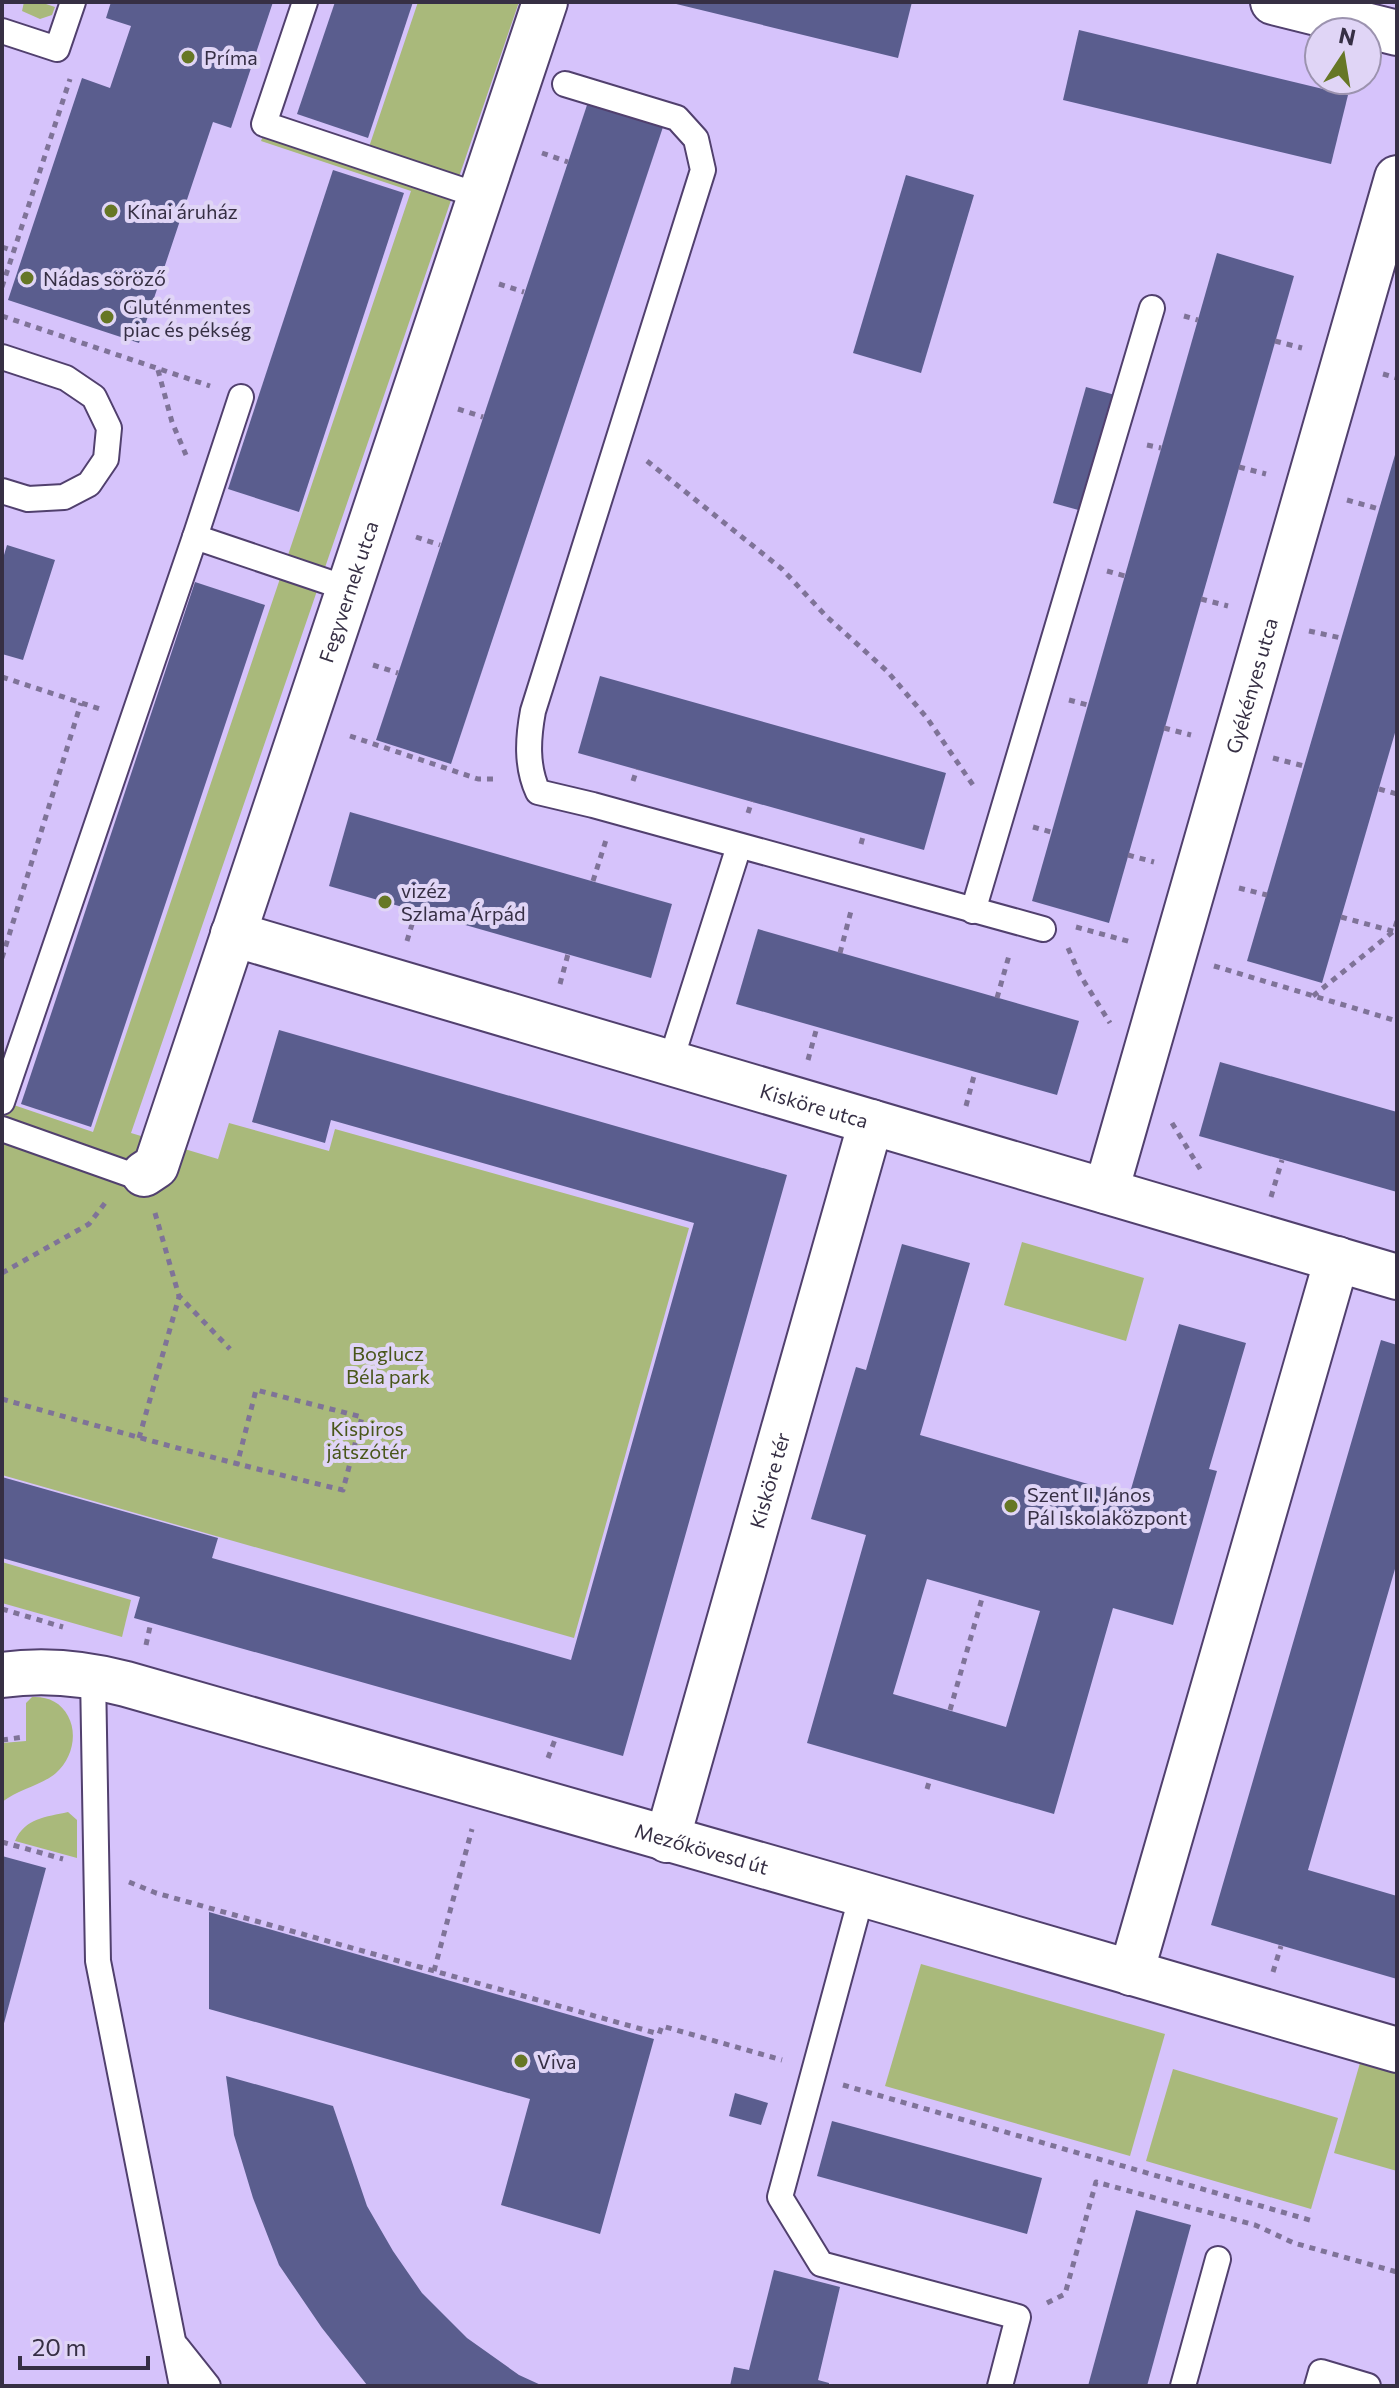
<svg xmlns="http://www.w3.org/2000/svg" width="1399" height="2388" font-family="Commissioner,sans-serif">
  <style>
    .green { fill: #a9b97b }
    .building { fill: #5a5d8e; fill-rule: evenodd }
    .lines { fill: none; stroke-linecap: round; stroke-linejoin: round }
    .lane-casing { stroke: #51406e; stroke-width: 28 }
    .street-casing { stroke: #51406e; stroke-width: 48 }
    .path { stroke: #7f7398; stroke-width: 5; stroke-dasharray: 6 6; stroke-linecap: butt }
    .lane { stroke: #fff; stroke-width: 24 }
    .street { stroke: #fff; stroke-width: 44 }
    .poi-dot { fill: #667725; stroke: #e0d5f6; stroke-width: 3 }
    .labels { text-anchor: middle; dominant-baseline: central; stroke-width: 8; stroke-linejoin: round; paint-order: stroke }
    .poi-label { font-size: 20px; fill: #362f44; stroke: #e0d5f6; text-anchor: start }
    .street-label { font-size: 20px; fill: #362f44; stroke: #e0d5f6 }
    .park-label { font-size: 20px; fill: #49561a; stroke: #e0d5f6 }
  </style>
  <rect width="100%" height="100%" fill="#d6c3fb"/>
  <g class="green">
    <polygon points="24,2 40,2 55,7 52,15 40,19 22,11"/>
    <polygon points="418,2 519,2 131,1133 218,1159 229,1123 329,1151 335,1129 689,1228 574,1638 2,1475 2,1101 93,1132 411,191 261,141 271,115 369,147"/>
    <polygon points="1022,1242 1144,1278 1126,1341 1004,1305"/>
    <polygon points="2,1562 131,1600 122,1637 2,1603"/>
    <path d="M32,1697C47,1696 61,1702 68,1716C78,1734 72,1759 56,1773C42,1785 19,1789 2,1802V1743L26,1741V1703Z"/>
    <path d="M68,1812L77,1820V1858L15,1841C25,1818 46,1817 68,1812Z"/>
    <polygon points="921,1964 1165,2034 1130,2156 885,2086"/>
    <polygon points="1362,2056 1397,2067 1397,2171 1334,2153"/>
    <polygon points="1173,2069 1338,2118 1311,2209 1146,2161"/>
  </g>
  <g class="building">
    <polygon points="111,2 273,2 231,128 213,122 139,343 8,300 82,78 110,88 131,26 106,18"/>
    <polygon points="335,2 413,2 368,138 297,114"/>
    <polygon points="668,2 912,2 898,58"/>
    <polygon points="1079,30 1348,95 1331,164 1063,100"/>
    <polygon points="589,99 664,124 451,764 376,740"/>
    <polygon points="333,170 404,193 299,512 228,489"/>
    <polygon points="906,175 974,195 921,373 853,353"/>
    <polygon points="1217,253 1294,276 1109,923 1032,901"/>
    <polygon points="1086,387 1115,395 1082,511 1053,503"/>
    <polygon points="1397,448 1397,726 1322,983 1247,961"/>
    <polygon points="7,545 55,560 23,660 2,654 2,554 4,555"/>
    <polygon points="195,582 265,605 91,1127 21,1104"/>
    <polygon points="600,676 946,773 924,850 578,753"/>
    <polygon points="350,812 672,904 651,978 329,886"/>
    <polygon points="758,929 1079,1021 1057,1095 736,1004"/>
    <polygon points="279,1030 787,1175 623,1756 134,1618 140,1597 2,1558 2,1477 218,1538 212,1558 571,1660 694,1223 331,1120 325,1143 252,1122"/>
    <polygon points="1220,1062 1397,1112 1397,1192 1199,1136"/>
    <path d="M902,1244L970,1263L920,1435L1129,1496L1179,1324L1246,1343L1209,1469L1217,1471L1173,1625L1113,1608L1054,1814L807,1743L866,1535L811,1519L856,1367L866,1370ZM927,1579L1040,1611L1006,1727L893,1694Z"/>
    <polygon points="1381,1340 1397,1345 1397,1562 1308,1870 1397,1896 1397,1979 1211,1925"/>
    <polygon points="2,1856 46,1868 3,2027 2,2027"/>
    <polygon points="209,1912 654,2039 600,2234 501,2205 530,2099 209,2009"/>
    <polygon points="226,2076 333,2106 367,2206 393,2251 422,2293 467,2338 519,2375 543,2386 367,2385 322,2328 279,2265 253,2198 234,2135"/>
    <polygon points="735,2093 768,2103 761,2125 729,2116"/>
    <polygon points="832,2121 1042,2178 1027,2234 817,2176"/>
    <polygon points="1136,2210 1191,2225 1147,2386 1088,2386"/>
    <polygon points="774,2270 840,2287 818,2380 829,2383 829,2386 730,2386 734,2367 749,2370"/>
  </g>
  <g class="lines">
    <defs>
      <g id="lane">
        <polyline points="305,2 264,124 480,196"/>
        <polyline points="2,31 57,49 73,2"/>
        <path d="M565,84L677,118L696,139L703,170L533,711C528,738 526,766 538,792L593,805L1043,929"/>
        <polyline points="2,357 66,378 94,397 109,428 106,459 89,484 64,497 28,499 2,491"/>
        <polyline points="195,537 241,397"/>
        <polyline points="973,911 1152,308"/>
        <polyline points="670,1063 739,846"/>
        <polyline points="2,1102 195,537 349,589"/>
        <polyline points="2,1129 129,1174 144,1174"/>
        <polyline points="93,1675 98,1961 182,2386"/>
        <polyline points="862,1894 780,2197 821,2264 1018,2317 1000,2386"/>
        <polyline points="177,2347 208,2386"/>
        <polyline points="1183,2386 1218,2259"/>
        <polyline points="1317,2386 1321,2372 1368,2386"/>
      </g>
      <g id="street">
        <polyline points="1273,2 1397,33"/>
        <path id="s1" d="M233,934L1397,1277"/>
        <path id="s2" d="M144,1174L156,1166L545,2"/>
        <path id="s3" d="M1106,1191L1397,178"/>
        <path id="s4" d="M2,1675C44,1669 85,1673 126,1684L862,1894L1397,2050"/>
        <path id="s5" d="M667,1840L871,1122"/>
        <polyline points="1131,1973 1337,1259"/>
      </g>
    </defs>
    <use href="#lane" class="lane-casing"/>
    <use href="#street" class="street-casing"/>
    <g class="path">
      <polyline points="542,153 568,162"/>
      <polyline points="2,247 14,251"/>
      <polyline points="499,284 524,292"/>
      <polyline points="2,287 70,79"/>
      <polyline points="2,316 210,386"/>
      <polyline points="1184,316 1198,320"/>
      <polyline points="1275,341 1302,348"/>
      <polyline points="158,370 172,422 186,455"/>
      <polyline points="1383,374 1397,378"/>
      <polyline points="458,409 483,417"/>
      <polyline points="1147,445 1161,448"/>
      <polyline points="647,461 782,569 826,616 887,671 927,718 975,788"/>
      <polyline points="1239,467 1266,474"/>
      <polyline points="1347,500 1379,509"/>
      <polyline points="416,537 440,545"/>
      <polyline points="1107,571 1125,576"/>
      <polyline points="1201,599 1228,606"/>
      <polyline points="1309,631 1341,638"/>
      <polyline points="373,665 398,673"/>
      <polyline points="2,677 100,709"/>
      <polyline points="1069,700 1088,705"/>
      <polyline points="1164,728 1191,735"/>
      <polyline points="350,736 478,779 498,779"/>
      <polyline points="1273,758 1304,766"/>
      <polyline points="633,781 637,769"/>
      <polyline points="1379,789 1397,794"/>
      <polyline points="748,813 752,801"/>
      <polyline points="1033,827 1051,832"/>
      <polyline points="861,844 864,833"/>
      <polyline points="1128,855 1154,862"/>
      <polyline points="593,881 606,840"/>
      <polyline points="1239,888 1267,895"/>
      <polyline points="1341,917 1396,932"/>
      <polyline points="1076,927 1131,942"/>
      <polyline points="407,941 416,911"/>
      <polyline points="1068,948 1080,975 1110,1023"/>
      <polyline points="840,953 851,911"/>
      <polyline points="2,958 81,703"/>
      <polyline points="1214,966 1397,1021"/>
      <polyline points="560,984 568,954"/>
      <polyline points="1313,996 1394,931 1397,921"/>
      <polyline points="997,998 1010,952"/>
      <polyline points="808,1060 817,1027"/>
      <polyline points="966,1106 975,1072"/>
      <polyline points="1172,1123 1202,1172"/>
      <polyline points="1271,1197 1282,1160"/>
      <polyline points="155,1213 179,1296 230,1349"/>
      <polyline points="2,1273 89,1224 108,1199"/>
      <path d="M2,1399C115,1431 228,1463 343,1490L362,1417L256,1390L237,1465"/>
      <polyline points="139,1438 179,1297"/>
      <polyline points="2,1609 63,1627"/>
      <polyline points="146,1645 151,1622"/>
      <polyline points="950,1710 983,1595"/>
      <polyline points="2,1740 24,1737"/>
      <polyline points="548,1758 556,1737"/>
      <polyline points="927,1789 930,1779"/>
      <polyline points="2,1842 63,1859"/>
      <polyline points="129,1882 156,1893 659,2034 662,2026 782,2060"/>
      <polyline points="434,1971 472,1829"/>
      <polyline points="1273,1972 1281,1946"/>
      <polyline points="843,2085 1313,2221"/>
      <polyline points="1047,2303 1065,2294 1096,2182 1255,2225 1294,2243 1397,2272"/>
    </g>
    <use href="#lane" class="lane"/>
    <use href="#street" class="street"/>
  </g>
  <g class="poi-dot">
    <circle cx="188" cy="57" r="8"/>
    <circle cx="111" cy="211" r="8"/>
    <circle cx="27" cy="278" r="8"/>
    <circle cx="107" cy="317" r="8"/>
    <circle cx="385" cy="902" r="8"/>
    <circle cx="1011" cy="1506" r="8"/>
    <circle cx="521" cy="2061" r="8"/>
  </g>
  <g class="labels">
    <g class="poi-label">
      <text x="204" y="57">Príma</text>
      <text x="127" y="211">Kínai áruház</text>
      <text x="43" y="278">Nádas söröző</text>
      <text x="123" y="306">Gluténmentes<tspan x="123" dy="23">piac és pékség</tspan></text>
      <text x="401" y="890">vizéz<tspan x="401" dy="23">Szlama Árpád</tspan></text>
      <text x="1027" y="1494">Szent II. János<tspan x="1027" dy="23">Pál Iskolaközpont</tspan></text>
      <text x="537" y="2061">Viva</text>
    </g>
    <g class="street-label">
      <text stroke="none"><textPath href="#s2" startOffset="620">Fegyvernek utca</textPath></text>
      <text stroke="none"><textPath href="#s3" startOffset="526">Gyékényes utca</textPath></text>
      <text stroke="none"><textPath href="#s1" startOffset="606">Kisköre utca</textPath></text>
      <text stroke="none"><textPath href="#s5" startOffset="374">Kisköre tér</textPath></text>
      <text stroke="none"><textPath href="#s4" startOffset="724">Mezőkövesd út</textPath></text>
    </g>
    <g class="park-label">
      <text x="388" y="1353">Boglucz<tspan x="388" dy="23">Béla park</tspan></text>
      <text x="367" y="1428">Kispiros<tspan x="367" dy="23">játszótér</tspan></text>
    </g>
  </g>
  <rect width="1399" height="2388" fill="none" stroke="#362f44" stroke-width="8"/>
  <g transform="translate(1343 56) rotate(12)"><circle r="38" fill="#e0d5f6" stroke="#9c93af" stroke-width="2"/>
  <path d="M0-6L14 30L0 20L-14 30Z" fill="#667725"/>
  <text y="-12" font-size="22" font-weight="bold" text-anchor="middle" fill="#362f44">N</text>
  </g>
  <path d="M20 2356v12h128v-12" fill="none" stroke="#362f44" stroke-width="4"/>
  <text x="32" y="2356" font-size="24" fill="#362f44" stroke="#e0d5f6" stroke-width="6" paint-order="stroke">20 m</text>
</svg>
